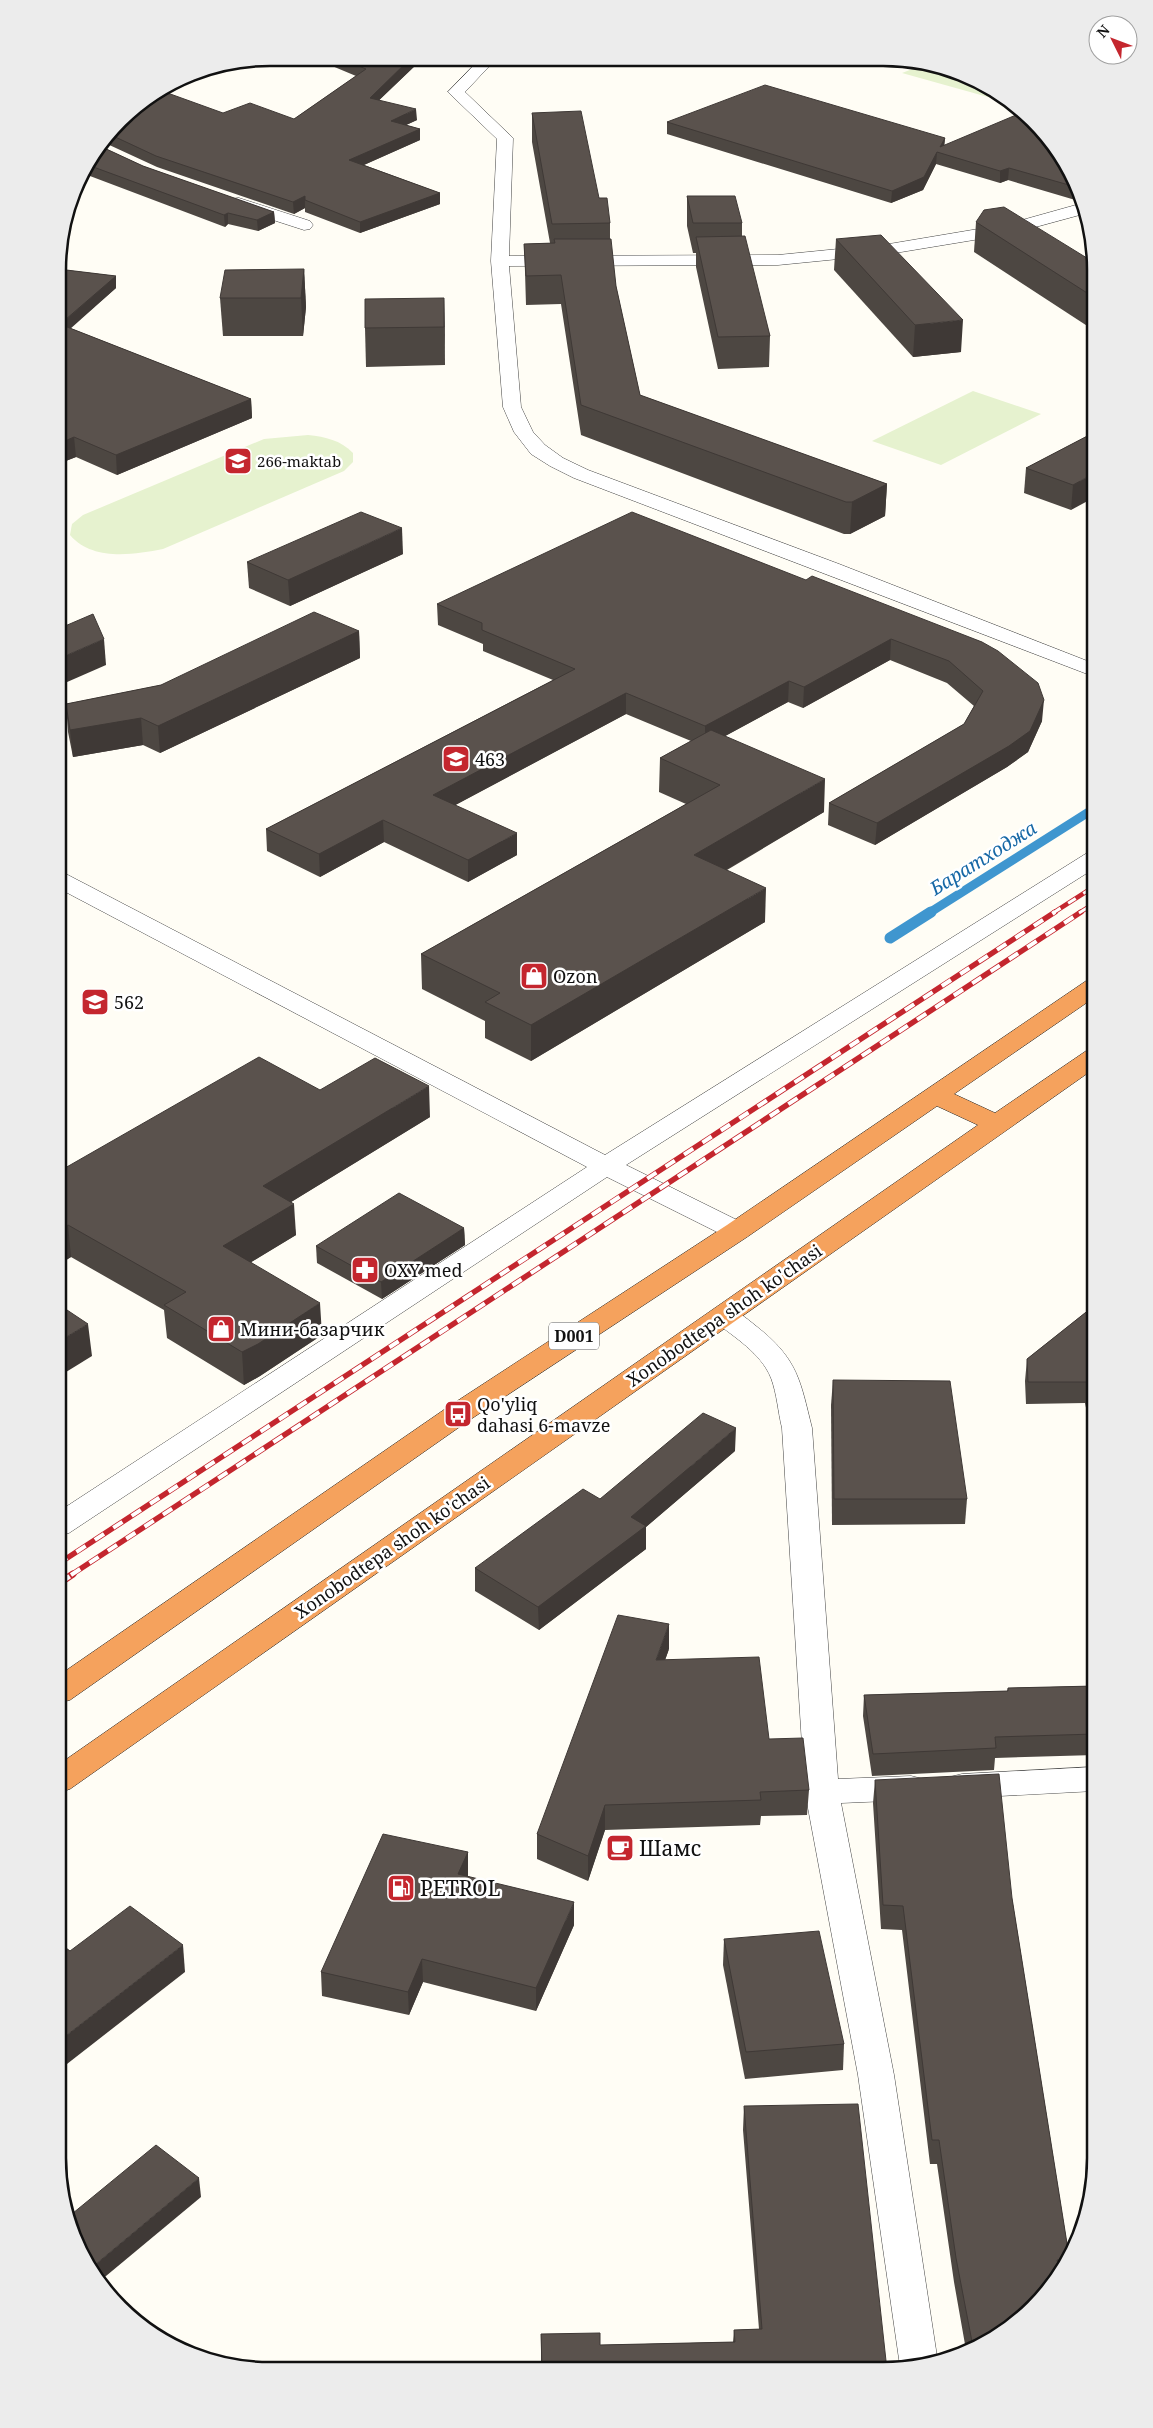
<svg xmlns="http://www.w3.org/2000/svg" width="1153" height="2428" font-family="'Noto Serif',serif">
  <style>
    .pitch { fill: #e6f2cf }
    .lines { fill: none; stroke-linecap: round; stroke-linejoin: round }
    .stream-far1 { stroke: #3f96cf; stroke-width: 9 }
    .stream { stroke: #3f96cf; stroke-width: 11 }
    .minor-casing { stroke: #444; stroke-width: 1 }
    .highway-casing { stroke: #222; stroke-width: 1 }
    .minor { fill: #fff; fill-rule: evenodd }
    .highway { fill: #f5a25d; fill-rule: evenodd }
    .rail-far2-casing { stroke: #c4262e; stroke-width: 4.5 }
    .rail-far1-casing { stroke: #c4262e; stroke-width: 5.5 }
    .rail-casing { stroke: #c4262e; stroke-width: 7 }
    .rail-far2 { stroke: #fff; stroke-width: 3; stroke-dasharray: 9; stroke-linecap: butt }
    .rail-far1 { stroke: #fff; stroke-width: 4; stroke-dasharray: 11; stroke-linecap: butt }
    .rail { stroke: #fff; stroke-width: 5; stroke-dasharray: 14; stroke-linecap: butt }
    .wall { fill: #4d4742 }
    .shaded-wall { fill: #3f3936 }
    .building { fill: #5a524d; stroke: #3f3936 }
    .labels { text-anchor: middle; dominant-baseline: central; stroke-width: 5; stroke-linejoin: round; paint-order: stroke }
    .far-poi-label { font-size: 15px; fill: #111; stroke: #fff; text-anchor: start }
    .shield { fill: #fff; stroke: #585858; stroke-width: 1 }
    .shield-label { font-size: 16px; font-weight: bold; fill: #111 }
    .poi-label { font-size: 18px; fill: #111; stroke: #fff; text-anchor: start }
    .street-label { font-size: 18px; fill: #111; stroke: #fff }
    .water-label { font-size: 19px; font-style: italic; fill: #1768a6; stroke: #fff }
    .near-poi-label { font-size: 21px; fill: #111; stroke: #fff; text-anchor: start }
    .rim { fill: none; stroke: #111; stroke-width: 2.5 }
  </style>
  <rect width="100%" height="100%" fill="#fffdf5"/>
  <g class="pitch">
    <polygon points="928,63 977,80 1013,104 902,73"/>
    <polygon points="973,391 1041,414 941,465 872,441"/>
    <path d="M308,435C326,437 340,440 353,453V462L344,471L163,549C132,555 92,561 70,535L72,524L83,515L264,439Z"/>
  </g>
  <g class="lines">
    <polyline class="stream-far1" points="929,913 1095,808"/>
    <polyline class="stream" points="890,938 931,912"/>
    <defs>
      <g id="minor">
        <polygon points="480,59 496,59 465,92 513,138 509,256 778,255 889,244 1008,224 1083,203 1087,213 1010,234 889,254 778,265 509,266 521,407 533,432 545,445 563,458 588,470 839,564 1095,664 1095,677 574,478 550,466 531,454 514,432 503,407 491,261 497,139 448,92"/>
        <polygon points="239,198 310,221 313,225 310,229 304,230 233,207 231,203 233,199"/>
        <polygon points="1095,851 1095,868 626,1165 747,1225 751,1231 747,1237 737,1239 727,1237 607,1177 69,1533 58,1536 58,1512 587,1167 58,888 58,872 66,874 605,1155 1087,853"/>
        <path d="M724,1306C737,1310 746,1318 756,1326C798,1359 800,1380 812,1428L838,1779L911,1776L923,1779L928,1788L923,1797L911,1800L841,1803L894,2075L938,2363L901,2368L900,2366L858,2075L805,1792L782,1428C778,1412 777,1394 771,1378C761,1353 734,1337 714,1321L710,1315L714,1309Z"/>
        <polygon points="1095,1767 1095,1791 962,1798 950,1795 945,1786 950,1777 962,1774"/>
      </g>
      <polygon id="highway" points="1095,978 1095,997 954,1094 995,1113 1086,1051 1095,1048 1095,1068 70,1789 58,1793 58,1765 978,1125 937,1106 747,1237 468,1421 70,1700 58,1703 58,1676 448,1407 727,1225 1086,981"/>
    </defs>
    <use href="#minor" class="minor-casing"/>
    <use href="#highway" class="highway-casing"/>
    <use href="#minor" class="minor"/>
    <use href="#highway" class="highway"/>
    <defs>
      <g id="rail-far2">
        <polyline points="1053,913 1095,886"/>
        <polyline points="1079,913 1095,903"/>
      </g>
      <g id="rail-far1">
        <polyline points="58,1564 1055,912"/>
        <polyline points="71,1575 1081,912"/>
      </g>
      <polyline id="rail" points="58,1584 73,1574"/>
    </defs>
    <use href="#rail-far2" class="rail-far2-casing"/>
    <use href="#rail-far1" class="rail-far1-casing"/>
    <use href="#rail" class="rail-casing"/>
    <use href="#rail-far2" class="rail-far2"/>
    <use href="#rail-far1" class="rail-far1"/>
    <use href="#rail" class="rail"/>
  </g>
  <g class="wall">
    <polygon points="313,58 430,58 419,62 379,100 417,120 406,125 420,129 420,140 364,165 440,193 440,204 360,233 305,212 305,208 294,214 157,167 105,143 104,144 130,111 223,113 294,119 356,76"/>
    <polygon points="532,113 599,198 610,223 610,239 616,286 640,395 887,484 885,516 850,534 844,534 581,435 561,304 526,305 525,272 524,244 550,243 532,142"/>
    <polygon points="667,122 945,138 944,145 1060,152 1082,202 1008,180 1000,183 936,164 923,190 891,203 667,134"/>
    <polygon points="102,147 143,166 274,212 275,223 258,231 228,224 225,227 82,173"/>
    <polygon points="687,196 742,223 742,236 770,336 769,367 718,369 696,267 696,253 693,253 687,226"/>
    <polygon points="976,222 1096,270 1095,331 974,252"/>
    <polygon points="836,239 961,352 913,357 834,270"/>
    <polygon points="58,269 116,276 116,288 70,328 251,399 252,418 117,475 76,457 58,464"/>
    <polygon points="304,269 306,307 303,336 223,336 220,298"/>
    <polygon points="444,298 445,365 366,367 365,328"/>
    <polygon points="1095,432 1071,510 1024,493 1026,468"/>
    <polygon points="403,554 290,606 249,588 247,562"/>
    <polygon points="806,580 982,642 1042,721 1028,752 1007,767 875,845 828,825 829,803 964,724 974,706 947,683 890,660 803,708 788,702 725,736 824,812 727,870 765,922 531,1061 485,1038 485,1021 422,989 421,954 686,804 659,792 660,758 691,741 626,714 455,805 517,855 468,882 384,842 320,877 267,851 266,829 553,680 483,651 483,644 438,625 437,604"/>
    <polygon points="359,631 360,658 160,753 143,745 73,757 68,732 66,704 161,685"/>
    <polygon points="320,1090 430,1117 291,1202 296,1235 251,1262 322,1335 260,1376 244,1385 167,1338 164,1310 71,1257 58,1265 58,1172"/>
    <polygon points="464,1228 465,1245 382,1299 317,1263 316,1246"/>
    <polygon points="1095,1305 1095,1452 1085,1403 1026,1404 1025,1381 1027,1359"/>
    <polygon points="833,1380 967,1499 965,1524 832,1525 831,1405"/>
    <polygon points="735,1451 646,1527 646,1549 539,1630 475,1591 475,1568 600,1499"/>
    <polygon points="669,1649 665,1660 769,1739 809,1790 807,1815 761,1816 760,1825 605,1830 588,1881 537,1859 537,1834"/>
    <polygon points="1095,1686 1095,1755 995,1758 994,1770 872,1776 863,1716 864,1695 1007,1691 1008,1688"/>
    <polygon points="875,1780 1012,1898 1069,2256 1051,2287 1001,2334 966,2350 954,2282 937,2164 930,2164 902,1930 881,1929 873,1803"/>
    <polygon points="468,1852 468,1876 574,1925 536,2011 423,1982 409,2015 322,1996 321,1972"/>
    <polygon points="724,1939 844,2044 843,2070 745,2079 723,1965"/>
    <polygon points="744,2106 883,2370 541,2368 541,2334 600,2345 733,2342 734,2330 759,2329 743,2130"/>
  </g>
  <g class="shaded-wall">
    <polygon points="411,58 430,58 419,62 370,109 370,98"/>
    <polygon points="416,109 417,120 391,132 391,121"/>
    <polygon points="420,129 420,140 350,171 349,160"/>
    <polygon points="945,138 944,150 940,147"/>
    <polygon points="937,152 936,164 923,190 891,203 892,191"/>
    <polygon points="1009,168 1008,180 1000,183 1000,171"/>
    <polygon points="440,193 440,204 360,233 360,222"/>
    <polygon points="305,196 305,208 294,214 293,202"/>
    <polygon points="274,212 275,223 258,231 257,220"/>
    <polygon points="228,213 228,224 225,227 224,215"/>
    <polygon points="304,269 306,307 303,336 301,298"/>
    <polygon points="116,276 116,288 60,338 59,326"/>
    <polygon points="444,298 445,336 445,365 444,327"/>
    <polygon points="963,320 961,352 913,357 915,325"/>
    <polygon points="251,399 252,418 117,475 116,455"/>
    <polygon points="74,437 76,457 58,464 58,444"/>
    <polygon points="1095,473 1095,497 1071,510 1073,485"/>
    <polygon points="887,484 885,516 850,534 852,502"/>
    <polygon points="402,528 403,554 290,606 288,580"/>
    <polygon points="359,631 360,658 160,753 158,726"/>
    <polygon points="104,639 106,665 58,686 58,659"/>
    <polygon points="891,639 890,660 803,708 804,687"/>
    <polygon points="789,681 788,702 705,747 705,726"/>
    <polygon points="626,693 626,714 433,817 433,795"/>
    <polygon points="1044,700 1042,721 1028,752 1007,767 875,845 877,823"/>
    <polygon points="141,718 143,745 73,757 70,730"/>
    <polygon points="825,779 824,812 693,889 694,855"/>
    <polygon points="383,820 384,842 320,877 319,854"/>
    <polygon points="517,833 517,855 468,882 468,860"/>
    <polygon points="766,888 765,922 531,1061 531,1025"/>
    <polygon points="429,1086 430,1117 265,1218 263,1186"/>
    <polygon points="294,1204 296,1235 225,1278 223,1246"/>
    <polygon points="68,1225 71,1257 58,1265 58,1231"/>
    <polygon points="464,1228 465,1245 382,1299 381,1282"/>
    <polygon points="320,1303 322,1335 260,1376 244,1385 242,1352"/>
    <polygon points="88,1324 92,1356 58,1377 58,1342"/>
    <polygon points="736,1428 735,1451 646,1527 646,1549 539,1630 538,1607 631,1517"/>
    <polygon points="669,1624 669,1649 656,1685 656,1660"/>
    <polygon points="605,1805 605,1830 588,1881 588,1856"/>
    <polygon points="468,1852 468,1875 459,1897 458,1874"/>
    <polygon points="574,1902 574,1925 536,2011 536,1988"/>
    <polygon points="183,1945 185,1972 58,2071 58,2042"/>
    <polygon points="422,1959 423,1982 409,2015 408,1992"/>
    <polygon points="199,2178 201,2197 100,2281 90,2269"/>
  </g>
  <g class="building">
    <polygon points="339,58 411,58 370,98 416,109 391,121 420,129 349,160 440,193 360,222 305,200 305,196 293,202 156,156 111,135 130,111 162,91 223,113 250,103 294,119 366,69"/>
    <polygon points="765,85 945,138 940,147 1016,115 1031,120 1060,152 1076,187 1009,168 1000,171 937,152 924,177 892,191 667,122"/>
    <polygon points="581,111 599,198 607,198 610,223 552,224 532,113"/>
    <polygon points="102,147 143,166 274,212 257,220 228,213 224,215 88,165"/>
    <polygon points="687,196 735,196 742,223 693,223"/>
    <polygon points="1004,207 1095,263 1096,270 1095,298 976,222 984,210"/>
    <polygon points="881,235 963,320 915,325 836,239"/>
    <polygon points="745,236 770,336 718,337 696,237"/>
    <polygon points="554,239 611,239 616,286 640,395 887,484 852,502 846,502 581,405 561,275 526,276 524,244 555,243"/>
    <polygon points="58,269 116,276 58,326"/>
    <polygon points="304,269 301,298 220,298 225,270"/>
    <polygon points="444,298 444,327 365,328 365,299"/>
    <polygon points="62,325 251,399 116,455 74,437 58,444 58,327"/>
    <polygon points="1095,432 1095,473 1073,485 1026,468"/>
    <polygon points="361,512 402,528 288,580 247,562"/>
    <polygon points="632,512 806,580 812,576 982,642 998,651 1038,683 1044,700 1030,731 1009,746 877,823 829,803 964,724 983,691 949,661 891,639 804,687 789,681 705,726 626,693 433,795 517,833 468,860 383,820 319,854 266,829 575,669 482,630 482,623 437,604"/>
    <polygon points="314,612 359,631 158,726 141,718 70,730 66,704 161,685"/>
    <polygon points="93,614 104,639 58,659 58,629"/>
    <polygon points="711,730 825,779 694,855 766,888 531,1025 485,1002 500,993 421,954 720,785 660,758"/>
    <polygon points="259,1057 320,1090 375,1058 429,1086 263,1186 294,1204 223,1246 320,1303 258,1344 242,1352 164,1305 186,1292 68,1225 58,1231 58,1172"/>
    <polygon points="399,1193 464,1228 381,1282 316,1246"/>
    <polygon points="58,1304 88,1324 58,1342"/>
    <polygon points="1095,1305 1095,1419 1087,1382 1028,1382 1027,1359"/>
    <polygon points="833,1380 950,1381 967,1499 834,1499"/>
    <polygon points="703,1413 736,1428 631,1517 646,1526 538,1607 475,1568 583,1489 600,1499"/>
    <polygon points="618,1615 669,1624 656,1660 759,1657 769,1739 803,1738 809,1790 760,1792 761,1800 605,1805 588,1856 537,1834"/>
    <polygon points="1095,1686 1095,1734 995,1737 996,1748 873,1754 864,1695 1008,1691 1008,1688"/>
    <polygon points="999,1774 1012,1898 1069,2256 1067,2260 1057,2260 1060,2273 1051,2287 1001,2334 973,2347 956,2258 939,2140 932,2140 903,1906 883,1905 875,1780"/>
    <polygon points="383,1834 468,1852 458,1874 574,1902 536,1988 422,1959 408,1992 321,1972"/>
    <polygon points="130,1906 183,1945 58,2042 58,1942 70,1951"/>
    <polygon points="819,1931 844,2044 746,2052 724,1939"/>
    <polygon points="858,2104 887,2370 542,2368 541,2334 600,2333 600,2345 735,2342 734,2330 762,2329 744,2106"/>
    <polygon points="156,2145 199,2178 90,2269 86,2264 67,2218"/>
  </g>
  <defs>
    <symbol id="school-square" viewBox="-11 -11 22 22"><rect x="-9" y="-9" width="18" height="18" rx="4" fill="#c4262e" stroke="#fff"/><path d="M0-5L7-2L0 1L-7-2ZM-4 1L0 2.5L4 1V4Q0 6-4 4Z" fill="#fff"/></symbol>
    <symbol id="shop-square" viewBox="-11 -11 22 22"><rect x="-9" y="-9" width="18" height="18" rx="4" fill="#c4262e" stroke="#fff"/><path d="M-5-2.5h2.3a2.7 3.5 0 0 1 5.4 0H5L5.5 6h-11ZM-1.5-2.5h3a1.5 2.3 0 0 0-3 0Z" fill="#fff"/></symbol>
    <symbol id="pharmacy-square" viewBox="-11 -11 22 22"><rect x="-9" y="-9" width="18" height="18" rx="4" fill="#c4262e" stroke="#fff"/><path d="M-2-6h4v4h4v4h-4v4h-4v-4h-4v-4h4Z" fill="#fff"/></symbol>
    <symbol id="bus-square" viewBox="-11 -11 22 22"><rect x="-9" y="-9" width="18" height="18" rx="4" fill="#c4262e" stroke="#fff"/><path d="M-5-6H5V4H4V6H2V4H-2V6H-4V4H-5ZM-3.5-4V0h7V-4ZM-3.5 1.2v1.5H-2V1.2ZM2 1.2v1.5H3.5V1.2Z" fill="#fff"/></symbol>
    <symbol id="cafe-square" viewBox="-11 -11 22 22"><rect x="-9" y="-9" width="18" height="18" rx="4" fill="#c4262e" stroke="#fff"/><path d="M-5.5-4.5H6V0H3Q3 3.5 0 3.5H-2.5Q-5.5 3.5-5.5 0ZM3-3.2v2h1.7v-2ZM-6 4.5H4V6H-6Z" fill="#fff"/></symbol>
    <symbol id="fuel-square" viewBox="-11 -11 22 22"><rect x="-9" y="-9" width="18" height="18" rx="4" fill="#c4262e" stroke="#fff"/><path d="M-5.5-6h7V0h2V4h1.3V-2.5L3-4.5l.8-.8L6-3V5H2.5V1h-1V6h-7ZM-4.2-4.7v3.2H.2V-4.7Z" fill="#fff"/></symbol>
  </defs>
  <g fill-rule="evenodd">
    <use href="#school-square" x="222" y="445" width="32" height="32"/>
    <use href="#school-square" x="440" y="743" width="32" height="32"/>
    <use href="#shop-square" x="518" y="960" width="32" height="32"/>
    <use href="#school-square" x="79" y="986" width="32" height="32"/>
    <use href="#pharmacy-square" x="349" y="1254" width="32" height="32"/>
    <use href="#shop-square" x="205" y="1313" width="32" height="32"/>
    <use href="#bus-square" x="442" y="1398" width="32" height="32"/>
    <use href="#cafe-square" x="604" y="1832" width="32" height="32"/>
    <use href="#fuel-square" x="385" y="1872" width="32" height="32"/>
  </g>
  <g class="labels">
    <g class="far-poi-label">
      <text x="257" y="461">266-maktab</text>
    </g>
    <rect class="shield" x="549" y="1322.5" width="50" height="27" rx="4"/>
    <g class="shield-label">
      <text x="574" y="1336">D001</text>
    </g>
    <g class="poi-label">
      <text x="475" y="759">463</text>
      <text x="553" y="976">Ozon</text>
      <text x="114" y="1002">562</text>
      <text x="384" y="1270">OXY med</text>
      <text x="240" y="1329">Мини-базарчик</text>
      <text x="477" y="1404">Qo'yliq<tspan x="477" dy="21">dahasi 6-mavze</tspan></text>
    </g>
    <g class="street-label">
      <text transform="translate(724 1315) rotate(-35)">Xonobodtepa shoh ko'chasi</text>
      <text transform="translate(392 1547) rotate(-35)">Xonobodtepa shoh ko'chasi</text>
    </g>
    <g class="water-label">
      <text transform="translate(983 858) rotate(-32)">Баратходжа</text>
    </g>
    <g class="near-poi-label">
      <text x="639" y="1848">Шамс</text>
      <text x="420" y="1888">PETROL</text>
    </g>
  </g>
  <path d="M0 0H1153V2428H0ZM270 66H883A204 204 0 0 1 1087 270V2158A204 204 0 0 1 883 2362H270A204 204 0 0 1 66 2158V270A204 204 0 0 1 270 66Z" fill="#ececec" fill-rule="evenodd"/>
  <path class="rim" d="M270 66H883A204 204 0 0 1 1087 270V2158A204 204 0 0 1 883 2362H270A204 204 0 0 1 66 2158V270A204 204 0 0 1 270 66Z"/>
  <g transform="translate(1113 40) rotate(312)"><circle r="24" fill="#ffffff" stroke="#a0a0a0"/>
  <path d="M0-4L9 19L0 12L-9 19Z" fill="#c4262e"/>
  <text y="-8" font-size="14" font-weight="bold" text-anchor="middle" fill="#111111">N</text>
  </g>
</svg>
